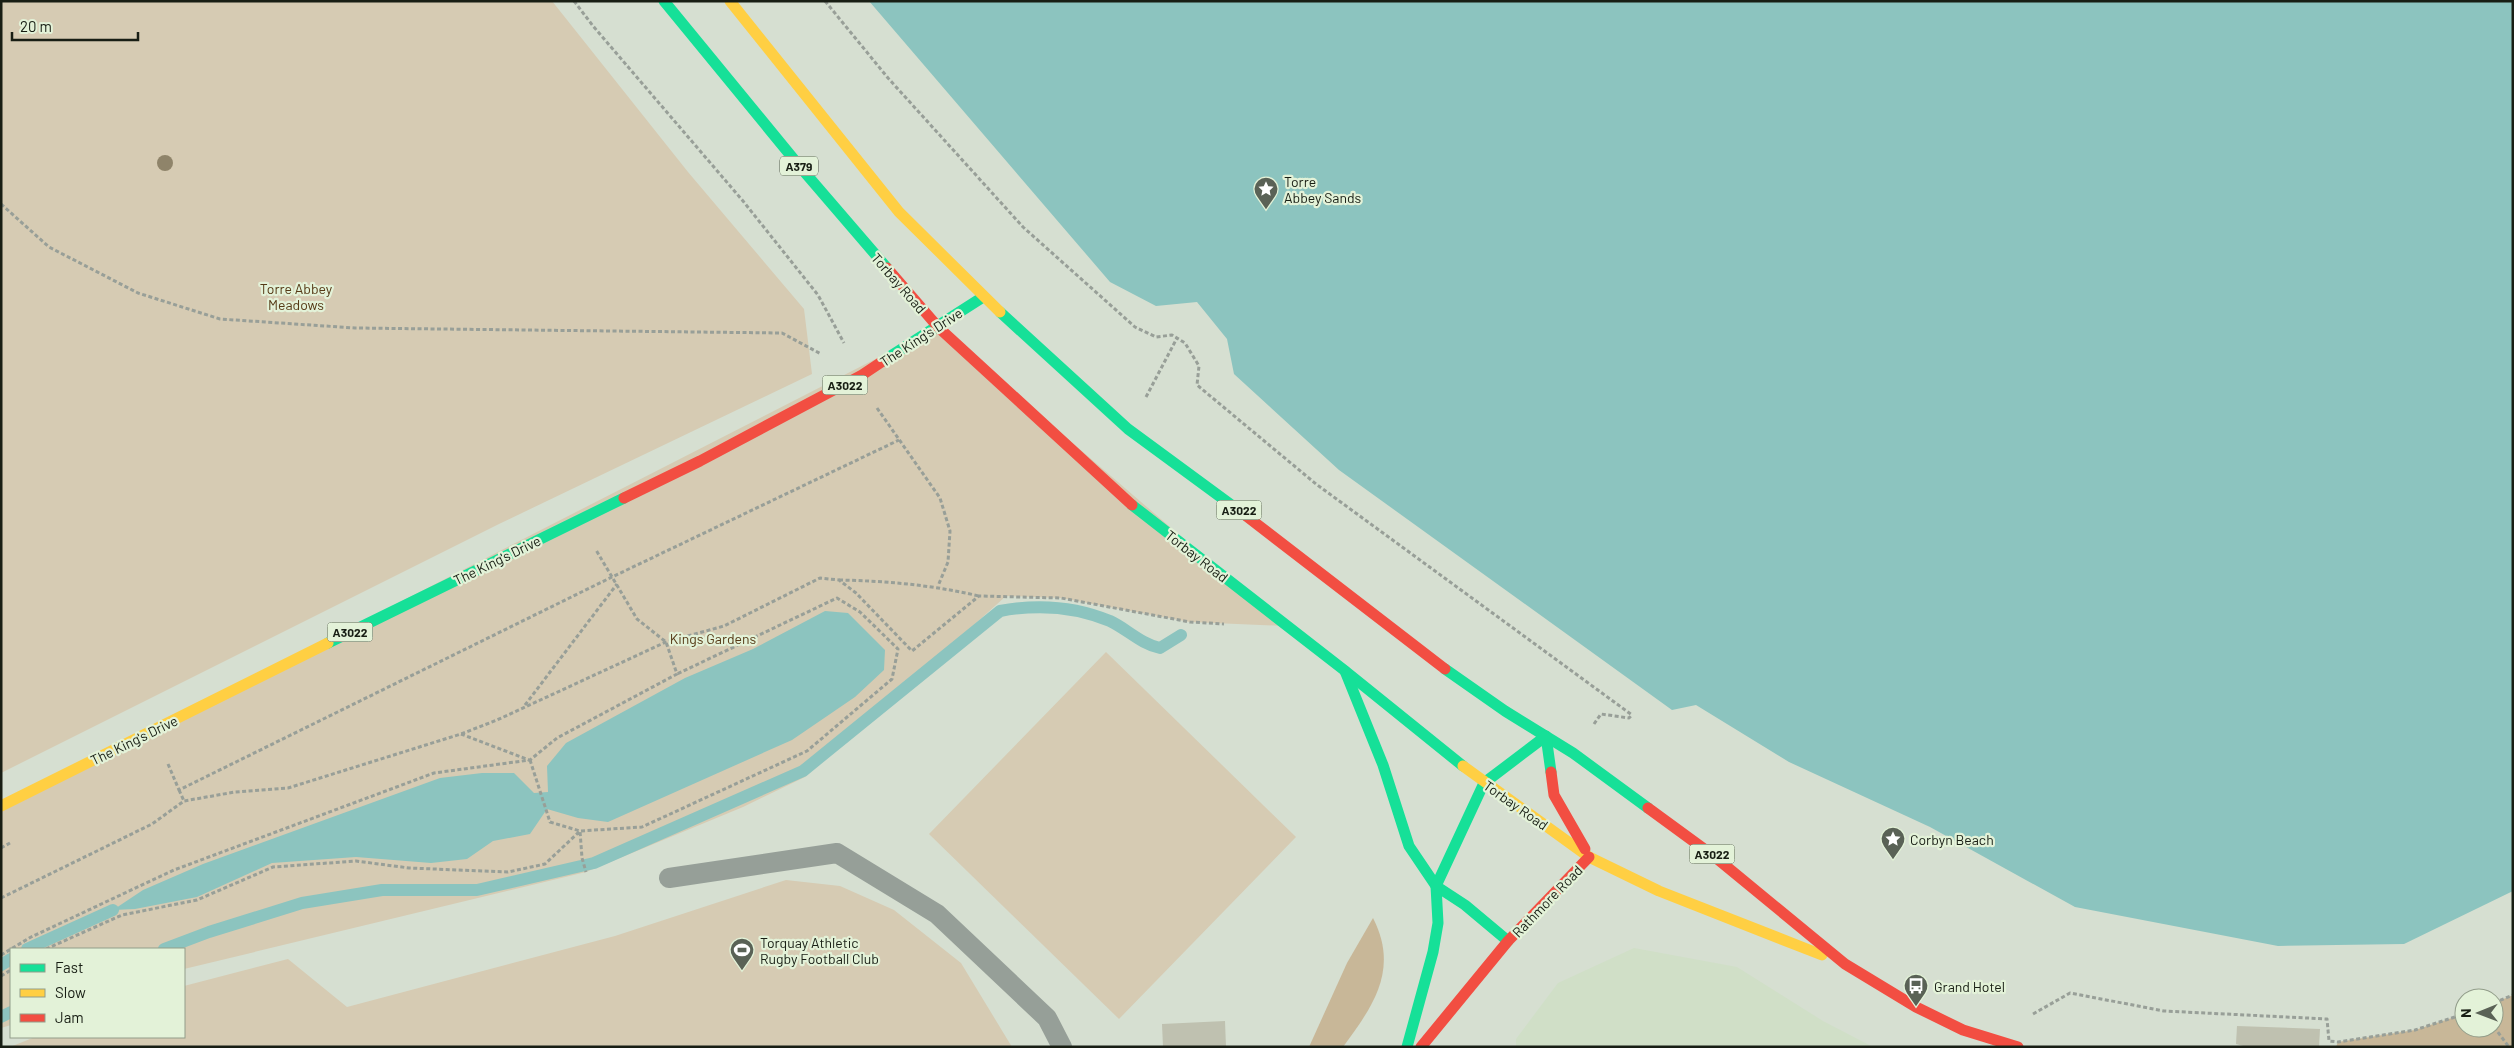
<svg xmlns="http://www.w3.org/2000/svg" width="2514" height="1048" font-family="Barlow,sans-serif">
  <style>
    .built { fill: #d0dfc7 }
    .green { fill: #d6cbb3 }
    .forest { fill: #c8b798 }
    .water { fill: #8cc4bf }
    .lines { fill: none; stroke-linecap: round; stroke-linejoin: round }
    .stream { stroke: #8cc4bf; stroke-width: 12 }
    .building { fill: #bfc1b0 }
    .path { stroke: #989f98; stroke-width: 3; stroke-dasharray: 4 2.5; stroke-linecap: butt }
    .lane { stroke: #969f98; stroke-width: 20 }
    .fast { stroke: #16e098; stroke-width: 11 }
    .slow { stroke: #ffcf43; stroke-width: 11 }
    .jam { stroke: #f24e42; stroke-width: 11 }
    .tree { fill: #8f846a }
    .labels { text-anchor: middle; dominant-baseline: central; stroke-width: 4.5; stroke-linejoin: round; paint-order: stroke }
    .shield { fill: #e3f2d8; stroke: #555e4f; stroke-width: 1 }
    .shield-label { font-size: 12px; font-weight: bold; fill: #181e14 }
    .poi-label { font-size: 14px; fill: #181e14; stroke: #e3f2d8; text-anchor: start }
    .street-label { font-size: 14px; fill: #181e14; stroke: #e3f2d8 }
    .park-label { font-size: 14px; fill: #553915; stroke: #e3f2d8 }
  </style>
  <rect width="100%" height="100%" fill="#d6dfd1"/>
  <polygon class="built" points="1634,948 1737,967 1823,1021 1873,1047 1516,1047 1516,1039 1558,983"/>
  <g class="green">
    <polygon points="1,1 552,1 688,172 804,309 812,374 499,524 1,773"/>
    <polygon points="938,327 1285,626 1190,622 1061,598 1006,596 805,777 743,807 586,872 184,969 184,949 11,949 11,1025 1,1028 1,806"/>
    <polygon points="1106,652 1296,837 1119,1019 929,834"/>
    <polygon points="786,880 840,886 894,910 961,963 1012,1047 10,1047 35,1037 184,1037 184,986 288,959 347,1007 615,936"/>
  </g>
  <g class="forest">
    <path d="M1373,918C1399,969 1374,1005 1343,1047H1309L1347,963Z"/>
    <polygon points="2513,995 2513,1047 2336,1047 2338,1042 2415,1030 2464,1014 2464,1028 2494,1028 2494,1003"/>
  </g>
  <g class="water">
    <polygon points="869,1 2513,1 2513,891 2404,944 2278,946 2075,907 1930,827 1789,762 1696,705 1672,710 1339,470 1234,374 1227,339 1197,302 1156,306 1110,282"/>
    <polygon points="825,611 848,613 885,650 884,670 855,697 792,740 608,822 578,818 547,809 530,834 493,841 467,859 431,863 356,857 272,863 197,897 135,909 113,910 143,890 203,864 440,778 482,773 514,773 534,793 548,792 547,766 566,743 685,678 753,649"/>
  </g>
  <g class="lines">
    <g class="stream">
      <polyline points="27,949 113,910"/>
      <path d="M164,949L209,932L302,903L382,890H477L594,863L803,771L1000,611C1037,604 1074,606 1110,621C1127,629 1141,644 1160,648L1181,635"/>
      <polyline points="1,965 11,959"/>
      <polyline points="1,1017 11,1012"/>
    </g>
  </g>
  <g class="building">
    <polygon points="1225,1021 1226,1047 1163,1047 1162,1024"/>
    <polygon points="2237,1026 2320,1029 2319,1047 2247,1047 2236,1044"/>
  </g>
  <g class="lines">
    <g class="path">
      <polyline points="574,1 593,26 743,201 818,295 844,343"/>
      <polyline points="825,1 888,78 1023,227 1135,327 1156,337 1172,335 1185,343 1199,366 1197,385 1316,484 1632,715"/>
      <polyline points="1,204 49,247 138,293 220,319 355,328 782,333 821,354"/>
      <polyline points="1146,397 1177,338"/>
      <polyline points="877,408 940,498 950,531 948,562 938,586"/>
      <path d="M839,580C887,581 932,585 979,596"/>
      <polyline points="525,705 617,584"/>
      <polyline points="1594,724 1601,714 1629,718 1632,715"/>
      <polyline points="461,734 529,760"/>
      <polyline points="530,760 550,822 580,831 642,827 807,751 892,679 898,649 860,612 837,598 677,674"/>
      <polyline points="168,764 179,790 612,577 899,440"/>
      <polyline points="179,790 184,801"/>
      <polyline points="1,848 10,843"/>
      <polyline points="1,898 152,824 184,801 235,792 288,788 461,734 497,720 666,642 724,626 820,578 839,580 856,593 912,651 979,596 1061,598 1190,622 1224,624"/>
      <polyline points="46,949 122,915 197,900 273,867 356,861 409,868 508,872 545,864 580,831 582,858 586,872"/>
      <polyline points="1,955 31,937 174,870 434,773 530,760 557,738 677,674 666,642 637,619 596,550"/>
      <polyline points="1,976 11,970"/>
      <polyline points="2494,1003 2513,995"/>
      <polyline points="2033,1014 2070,993 2164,1011 2327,1019 2329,1041 2338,1042 2415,1030 2464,1014"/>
      <polyline points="2494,1027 2509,1047"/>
    </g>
    <polyline class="lane" points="669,878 837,853 937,914 1047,1018 1062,1047"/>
    <g class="fast">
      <polyline points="664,1 801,168 887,268"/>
      <polyline points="1000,312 1128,429 1245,515"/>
      <polyline points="883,361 983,297"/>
      <polyline points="1132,505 1344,670 1463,766"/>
      <polyline points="328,643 624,498"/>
      <polyline points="1445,669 1505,711 1573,753 1648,808"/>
      <polyline points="1345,671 1383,765 1409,846 1436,886 1465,905 1508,941"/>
      <polyline points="1407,1047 1433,952 1438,923 1436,886 1484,783 1546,736 1551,772"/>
    </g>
    <g class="slow">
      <polyline points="730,1 899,212 1000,312"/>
      <polyline points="1463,766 1589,857 1659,891 1822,955"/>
      <polyline points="1,806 328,643"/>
    </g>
    <g class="jam">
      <polyline points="887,268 938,327 1132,505"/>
      <polyline points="624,498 700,461 862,375 883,361"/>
      <polyline points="1245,515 1445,669"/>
      <polyline points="1551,772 1554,795 1585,849"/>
      <polyline points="1648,808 1715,857 1845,964 1916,1007 1963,1030 2018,1047"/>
      <polyline points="1421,1047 1508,941 1589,857"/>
    </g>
  </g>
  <circle class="tree" cx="165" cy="163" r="8"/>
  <defs>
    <symbol id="sight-pin" viewBox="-11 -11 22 30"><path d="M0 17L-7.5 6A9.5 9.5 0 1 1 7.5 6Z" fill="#5a6256" stroke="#e3f2d8"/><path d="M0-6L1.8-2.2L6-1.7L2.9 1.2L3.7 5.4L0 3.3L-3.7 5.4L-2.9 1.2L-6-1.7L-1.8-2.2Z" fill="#fff"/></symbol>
    <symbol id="stadium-pin" viewBox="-11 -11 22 30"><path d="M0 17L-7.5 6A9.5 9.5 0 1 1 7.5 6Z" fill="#5a6256" stroke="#e3f2d8"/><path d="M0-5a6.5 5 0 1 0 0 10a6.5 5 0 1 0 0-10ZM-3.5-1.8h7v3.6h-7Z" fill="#fff"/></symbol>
    <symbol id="bus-pin" viewBox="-11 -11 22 30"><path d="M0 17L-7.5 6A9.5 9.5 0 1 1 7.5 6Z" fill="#5a6256" stroke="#e3f2d8"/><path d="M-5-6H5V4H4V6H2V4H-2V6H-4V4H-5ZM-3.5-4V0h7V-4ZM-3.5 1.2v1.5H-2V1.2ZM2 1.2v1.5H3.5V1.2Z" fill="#fff"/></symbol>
  </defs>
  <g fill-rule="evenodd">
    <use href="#sight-pin" x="1252" y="175" width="28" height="38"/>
    <use href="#sight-pin" x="1879" y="825" width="28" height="38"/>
    <use href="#stadium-pin" x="728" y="936" width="28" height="38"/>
    <use href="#bus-pin" x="1902" y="972" width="28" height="38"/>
  </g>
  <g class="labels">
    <g class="shield">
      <rect x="780" y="156.5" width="38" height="19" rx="4"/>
      <rect x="822.5" y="375.5" width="45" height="19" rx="4"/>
      <rect x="1216.5" y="500.5" width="45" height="19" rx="4"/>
      <rect x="327.5" y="622.5" width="45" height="19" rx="4"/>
      <rect x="1689.5" y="844.5" width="45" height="19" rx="4"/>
    </g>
    <g class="shield-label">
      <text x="799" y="166">A379</text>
      <text x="845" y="385">A3022</text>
      <text x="1239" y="510">A3022</text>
      <text x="350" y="632">A3022</text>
      <text x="1712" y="854">A3022</text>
    </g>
    <g class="poi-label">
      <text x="1284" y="181">Torre<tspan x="1284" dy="16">Abbey Sands</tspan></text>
      <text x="1910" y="839">Corbyn Beach</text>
      <text x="760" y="942">Torquay Athletic<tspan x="760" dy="16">Rugby Football Club</tspan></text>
      <text x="1934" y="986">Grand Hotel</text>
    </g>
    <g class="street-label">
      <text transform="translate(899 283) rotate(49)">Torbay Road</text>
      <text transform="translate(921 337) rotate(-33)">The King's Drive</text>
      <text transform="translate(1197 556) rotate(38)">Torbay Road</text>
      <text transform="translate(497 560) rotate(-26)">The King's Drive</text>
      <text transform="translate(134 740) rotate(-26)">The King's Drive</text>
      <text transform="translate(1516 805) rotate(35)">Torbay Road</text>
      <text transform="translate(1547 901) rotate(-46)">Rathmore Road</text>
    </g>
    <g class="park-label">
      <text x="296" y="288">Torre Abbey<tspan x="296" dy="16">Meadows</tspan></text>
      <text x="713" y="638">Kings Gardens</text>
    </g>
  </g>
  <rect width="2514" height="1048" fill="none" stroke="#181e14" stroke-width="5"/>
  <rect x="10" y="948" width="175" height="90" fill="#e3f2d8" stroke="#929d8a"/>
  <rect x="20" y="964" width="25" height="8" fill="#16e098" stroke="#929d8a"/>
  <text x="55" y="973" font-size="15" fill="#181e14">Fast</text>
  <rect x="20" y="989" width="25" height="8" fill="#ffcf43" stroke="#929d8a"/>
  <text x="55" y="998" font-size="15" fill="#181e14">Slow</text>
  <rect x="20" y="1014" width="25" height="8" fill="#f24e42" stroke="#929d8a"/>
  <text x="55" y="1023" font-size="15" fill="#181e14">Jam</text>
  <g transform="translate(2479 1013) rotate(269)"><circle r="24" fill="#e3f2d8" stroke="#929d8a"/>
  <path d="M0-4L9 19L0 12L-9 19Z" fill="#5a6256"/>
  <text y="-8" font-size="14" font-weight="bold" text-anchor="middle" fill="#181e14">N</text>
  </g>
  <path d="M12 32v8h126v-8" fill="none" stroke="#181e14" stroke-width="2.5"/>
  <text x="20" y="32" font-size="15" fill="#181e14" stroke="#e3f2d8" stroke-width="4" paint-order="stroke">20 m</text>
</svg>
